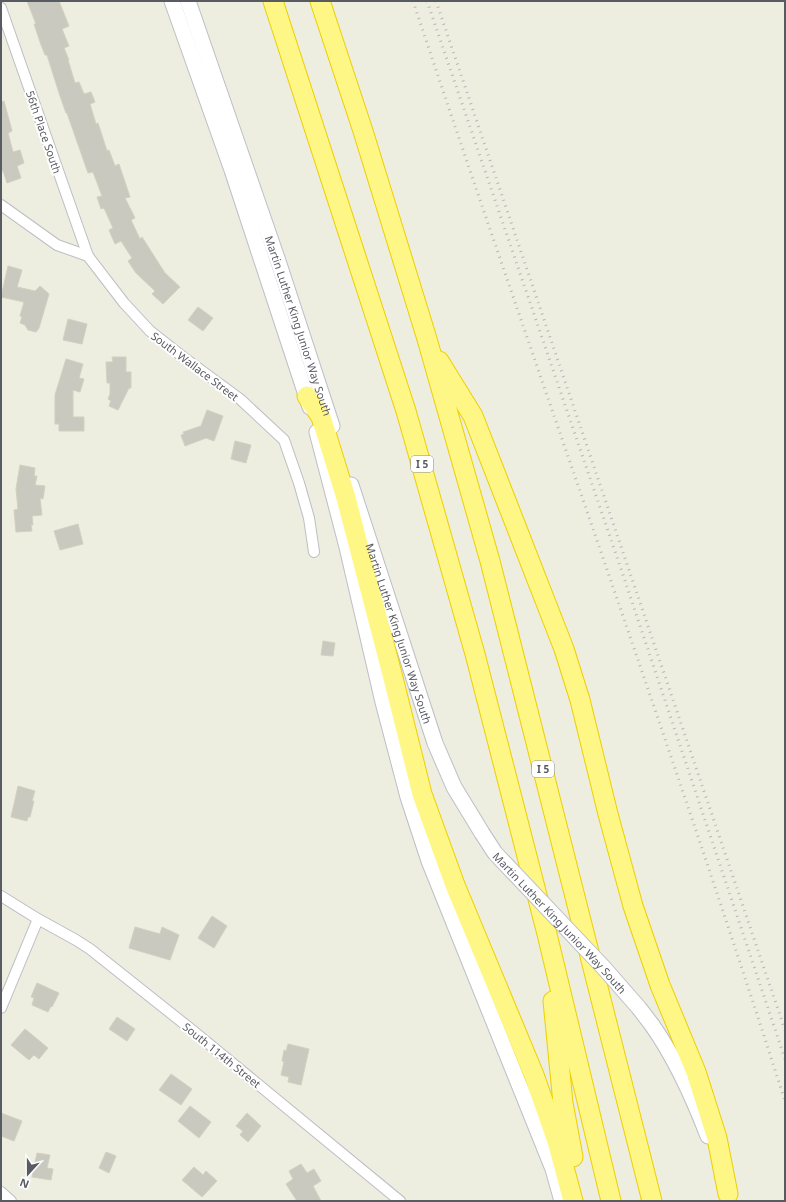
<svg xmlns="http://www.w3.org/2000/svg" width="786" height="1202" font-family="'Noto Sans',sans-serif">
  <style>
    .building { fill: #cac9bf; stroke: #d3d0be }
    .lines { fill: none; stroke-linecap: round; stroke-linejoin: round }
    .street-casing { stroke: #bdbec5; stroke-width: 12 }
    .secondary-casing { stroke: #bdbfc7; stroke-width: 17 }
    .highway-casing { stroke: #edcf00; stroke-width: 21 }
    .street { stroke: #fff; stroke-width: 10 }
    .secondary { stroke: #fff; stroke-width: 15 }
    .highway { stroke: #fff785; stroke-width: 19 }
    .rail { stroke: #b6b7b7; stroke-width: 3; stroke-dasharray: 1 5; stroke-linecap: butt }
    .secondary-bridge-casing { stroke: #bdbfc7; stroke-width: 17; stroke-linecap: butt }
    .secondary-bridge { stroke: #fff; stroke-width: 15 }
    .labels { text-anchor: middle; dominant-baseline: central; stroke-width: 4; stroke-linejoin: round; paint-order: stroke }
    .shield { fill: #fff; stroke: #8b8c92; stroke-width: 1 }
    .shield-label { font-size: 10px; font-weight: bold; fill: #595b63 }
    .street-label { font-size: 11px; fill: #595b63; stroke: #fff }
  </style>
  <rect width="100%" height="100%" fill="#edede0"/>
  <g class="building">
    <polygon points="27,1 59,1 69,26 62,29 69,46 64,48 69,60 68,60 75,83 79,82 84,94 91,92 95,102 90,104 96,124 98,123 107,151 109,150 115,166 119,164 130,197 125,198 135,218 131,220 140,239 142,237 165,273 180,287 163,304 152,294 155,291 136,273 128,261 132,258 121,241 115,244 109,230 113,228 104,208 101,209 97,197 102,196 93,172 88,173 67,113 66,113 60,96 47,55 45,55 40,42 34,24 36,24"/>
    <polygon points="4,101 12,131 8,133 13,152 20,150 24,163 17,166 21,178 7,183 3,171 1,171 1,102"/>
    <polygon points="8,266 22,270 17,287 35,291 40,286 49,294 39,328 36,332 28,330 25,325 20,323 22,317 20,316 24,302 1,297"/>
    <polygon points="198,307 213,318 203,331 188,320"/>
    <polygon points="68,319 87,324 82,344 63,340"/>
    <polygon points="112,357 126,357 126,372 131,372 131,388 129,388 118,410 109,406 111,401 108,399 110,394 110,383 107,383 106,362 113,362"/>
    <polygon points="66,359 83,364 79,378 84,379 80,392 73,390 73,417 84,417 84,431 59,431 59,424 55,424 55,395"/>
    <polygon points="207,410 223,416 214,441 206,438 185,446 181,435 184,434 183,432 201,426"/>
    <polygon points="235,441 251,445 246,463 231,459"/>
    <polygon points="20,465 35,468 34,476 37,476 35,485 45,486 43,499 40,498 42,515 32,516 33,525 31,525 32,531 16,532 14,510 18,509 16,489"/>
    <polygon points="78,524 83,544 60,550 54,531"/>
    <polygon points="323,641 335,643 333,656 321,655"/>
    <polygon points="18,786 35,791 32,801 34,801 30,817 28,817 27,821 11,817"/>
    <polygon points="212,916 227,926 214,948 198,938"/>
    <polygon points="135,927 160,934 162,927 179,935 170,960 129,948"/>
    <polygon points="37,983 59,993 52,1007 51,1006 48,1012 32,1005 34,998 31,997"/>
    <polygon points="117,1017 135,1029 127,1041 109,1029"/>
    <polygon points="25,1029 48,1048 39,1059 34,1055 29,1060 11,1045"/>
    <polygon points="288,1044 309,1049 301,1085 288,1082 289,1077 281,1075 284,1062 282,1061 284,1050 286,1051"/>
    <polygon points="171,1074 192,1089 181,1105 159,1090"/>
    <polygon points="190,1106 211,1122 199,1138 178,1121"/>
    <polygon points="1,1113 22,1121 14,1141 1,1136"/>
    <polygon points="247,1113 261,1126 248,1142 240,1135 243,1131 236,1126"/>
    <polygon points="106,1152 116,1156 109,1173 99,1168"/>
    <polygon points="37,1153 50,1155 47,1168 53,1169 51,1180 32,1177"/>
    <polygon points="301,1164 307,1173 314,1169 321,1181 313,1186 321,1201 297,1201 286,1184 293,1179 289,1171"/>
    <polygon points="194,1167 203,1175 206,1171 217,1181 202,1197 182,1180"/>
  </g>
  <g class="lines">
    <defs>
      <g id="street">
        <polyline points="1,8 88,256"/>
        <polyline points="1,205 57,245 88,256 124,303 150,331 183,357 240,399 284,440 299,483 309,518 314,552"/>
        <polyline points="1,896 38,919 76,940 90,949 192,1030 400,1201"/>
        <polyline points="1,1008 38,919"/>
        <polyline points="1,1192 11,1201"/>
      </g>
      <g id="secondary">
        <polyline points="172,1 232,170 310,407"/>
        <path id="s1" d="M188,1L278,261L332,426"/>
        <polyline points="317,432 347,547 383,702 408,797 429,861 553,1169 562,1201"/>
        <path id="s2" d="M351,485L435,743L454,787L482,833"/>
        <path d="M652,1025C676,1059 693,1097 708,1136"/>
      </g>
      <g id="highway">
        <polyline points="273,1 406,411 475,654 547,934 611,1201"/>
        <polyline points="320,1 363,131 427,339 490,561 652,1201"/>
        <polyline points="439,361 473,416 564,649 580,700 608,814 633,906 660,985 696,1072 717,1138 728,1194"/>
        <polyline points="307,396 321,417 346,498 393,678 422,794 455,885 534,1075 557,1141 573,1201"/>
        <polyline points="553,1001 563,1103 573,1157"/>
      </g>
    </defs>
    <use href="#street" class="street-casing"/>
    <use href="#secondary" class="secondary-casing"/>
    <use href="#highway" class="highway-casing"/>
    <use href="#street" class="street"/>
    <use href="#secondary" class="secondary"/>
    <use href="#highway" class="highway"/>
    <g class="rail">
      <path d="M413,1C535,368 667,733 785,1101"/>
      <polyline points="427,1 619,563 785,1059"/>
      <polyline points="436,1 785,1030"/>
    </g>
    <defs>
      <g id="secondary-bridge">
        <path id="s3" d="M482,833L495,853L604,968L639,1008L652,1025"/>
      </g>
    </defs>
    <use href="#secondary-bridge" class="secondary-bridge-casing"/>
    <use href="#secondary-bridge" class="secondary-bridge"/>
  </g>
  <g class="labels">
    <g class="shield">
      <rect x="411" y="456" width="22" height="16" rx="3"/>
      <rect x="532" y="761" width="22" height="16" rx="3"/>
    </g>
    <g class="shield-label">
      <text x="422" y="464">I 5</text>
      <text x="543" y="769">I 5</text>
    </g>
    <g class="street-label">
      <text transform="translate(44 132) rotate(71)">56th Place South</text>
      <text stroke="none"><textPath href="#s1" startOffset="343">Martin Luther King Junior Way South</textPath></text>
      <text transform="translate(195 366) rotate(37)">South Wallace Street</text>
      <text stroke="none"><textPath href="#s2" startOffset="156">Martin Luther King Junior Way South</textPath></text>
      <text stroke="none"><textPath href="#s3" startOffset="119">Martin Luther King Junior Way South</textPath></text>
      <text transform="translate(222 1055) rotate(39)">South 114th Street</text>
    </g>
  </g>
  <rect width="786" height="1202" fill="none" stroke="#595b63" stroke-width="4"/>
  <g transform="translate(28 1174) rotate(201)" stroke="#ffffff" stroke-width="3" paint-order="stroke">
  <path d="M0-3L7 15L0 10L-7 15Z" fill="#595b63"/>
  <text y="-6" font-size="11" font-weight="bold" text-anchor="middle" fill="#595b63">N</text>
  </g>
</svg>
